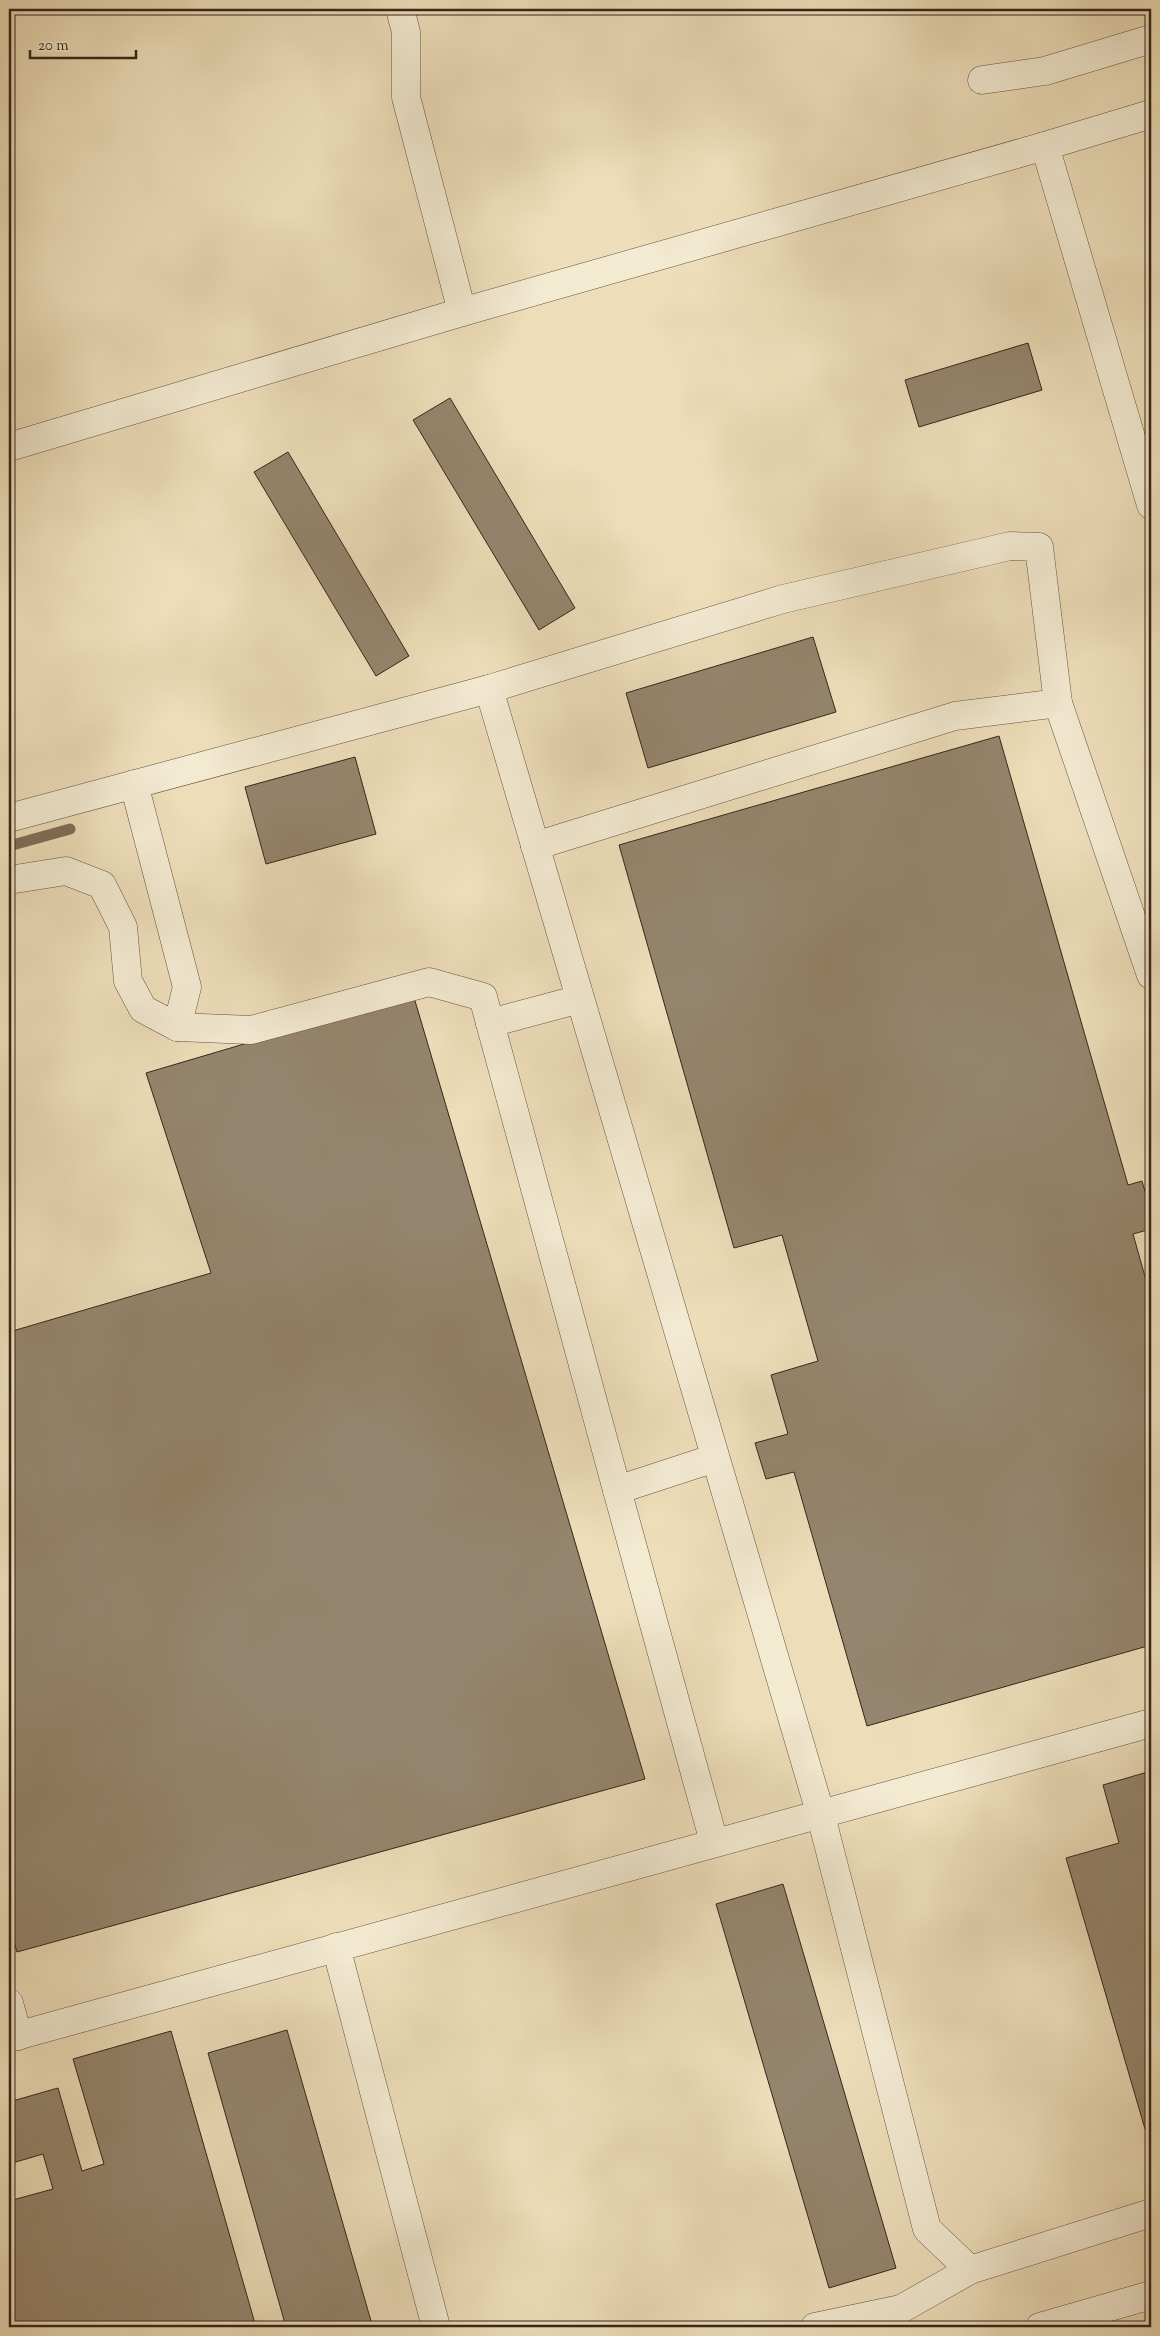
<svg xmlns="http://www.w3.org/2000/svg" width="1160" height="2336" font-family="'Sorts Mill Goudy',serif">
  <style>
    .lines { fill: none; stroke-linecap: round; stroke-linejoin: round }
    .stream { stroke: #7f6e5a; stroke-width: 11 }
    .building { fill: #95856e; stroke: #36251c }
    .minor-casing { stroke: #645343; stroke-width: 29 }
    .minor { stroke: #f3ead2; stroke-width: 28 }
  </style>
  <rect width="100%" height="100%" fill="#eddeb9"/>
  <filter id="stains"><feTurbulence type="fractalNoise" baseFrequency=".004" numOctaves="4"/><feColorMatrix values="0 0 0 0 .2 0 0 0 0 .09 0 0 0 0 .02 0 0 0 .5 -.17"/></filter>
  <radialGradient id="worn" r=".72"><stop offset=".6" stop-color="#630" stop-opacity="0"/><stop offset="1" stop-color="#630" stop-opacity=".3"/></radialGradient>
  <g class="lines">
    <polyline class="stream" points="9,846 70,829"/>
  </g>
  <g class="building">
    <polygon points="1028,343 1042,390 919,427 905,380"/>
    <polygon points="450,398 575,608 539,630 413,420"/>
    <polygon points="288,452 409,656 376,676 254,472"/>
    <polygon points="813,637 836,712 648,768 626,693"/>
    <polygon points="999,736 1128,1185 1142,1181 1151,1212 1151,1229 1133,1234 1151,1298 1151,1645 867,1726 794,1472 766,1479 755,1443 788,1434 771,1375 818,1361 782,1235 734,1248 619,845"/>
    <polygon points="355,757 376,834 266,864 245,787"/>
    <polygon points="413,994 645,1779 17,1952 9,1924 9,1332 211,1273 146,1073"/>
    <polygon points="1151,1771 1151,2128 1145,2129 1066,1858 1119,1843 1103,1785"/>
    <polygon points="783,1884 896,2268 829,2288 716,1904"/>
    <polygon points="287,2030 371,2321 351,2327 286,2327 208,2053"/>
    <polygon points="171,2031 256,2327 9,2327 9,2201 53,2189 43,2154 9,2164 9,2102 58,2088 82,2171 104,2164 73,2059"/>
  </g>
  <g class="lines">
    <defs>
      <g id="minor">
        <polyline points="400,9 406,32 406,97 462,312"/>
        <polyline points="982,80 1045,71 1151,39"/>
        <polyline points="1045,146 1151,114"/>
        <polyline points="9,447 462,312 1045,146 1151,505"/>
        <polyline points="489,689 820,1812 927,2229 970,2270 1151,2213"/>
        <polyline points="9,818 489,689 783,599 1010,546 1039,547 1058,703 1151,975"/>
        <polyline points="535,846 955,716 1058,703"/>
        <polyline points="9,880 66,871 102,885 123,927 128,981 143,1009 177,1027 187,987 134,784"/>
        <polyline points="490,1023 580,999"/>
        <polyline points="177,1027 251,1030 429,982 483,997 617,1490 715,1458"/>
        <polyline points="617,1490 714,1842"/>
        <polyline points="336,1947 436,2327"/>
        <polyline points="9,2003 18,2036"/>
        <polyline points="9,2038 1151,1723"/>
        <polyline points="815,2327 901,2309 970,2270"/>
        <polyline points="1040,2327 1151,2295"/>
      </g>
    </defs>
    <use href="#minor" class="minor-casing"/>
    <use href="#minor" class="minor"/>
  </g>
  <rect width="1160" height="2336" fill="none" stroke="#eddeb9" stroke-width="30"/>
  <rect x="10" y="10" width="1140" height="2316" fill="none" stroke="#36251c" stroke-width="2.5"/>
  <rect x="15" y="15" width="1130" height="2306" fill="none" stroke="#36251c"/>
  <path d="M30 50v8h106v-8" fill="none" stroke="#36251c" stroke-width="2.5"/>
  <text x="38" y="50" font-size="15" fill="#36251c" stroke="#f3ead2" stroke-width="4" paint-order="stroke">20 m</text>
  <rect width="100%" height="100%" filter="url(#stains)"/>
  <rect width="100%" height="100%" fill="url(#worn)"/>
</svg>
